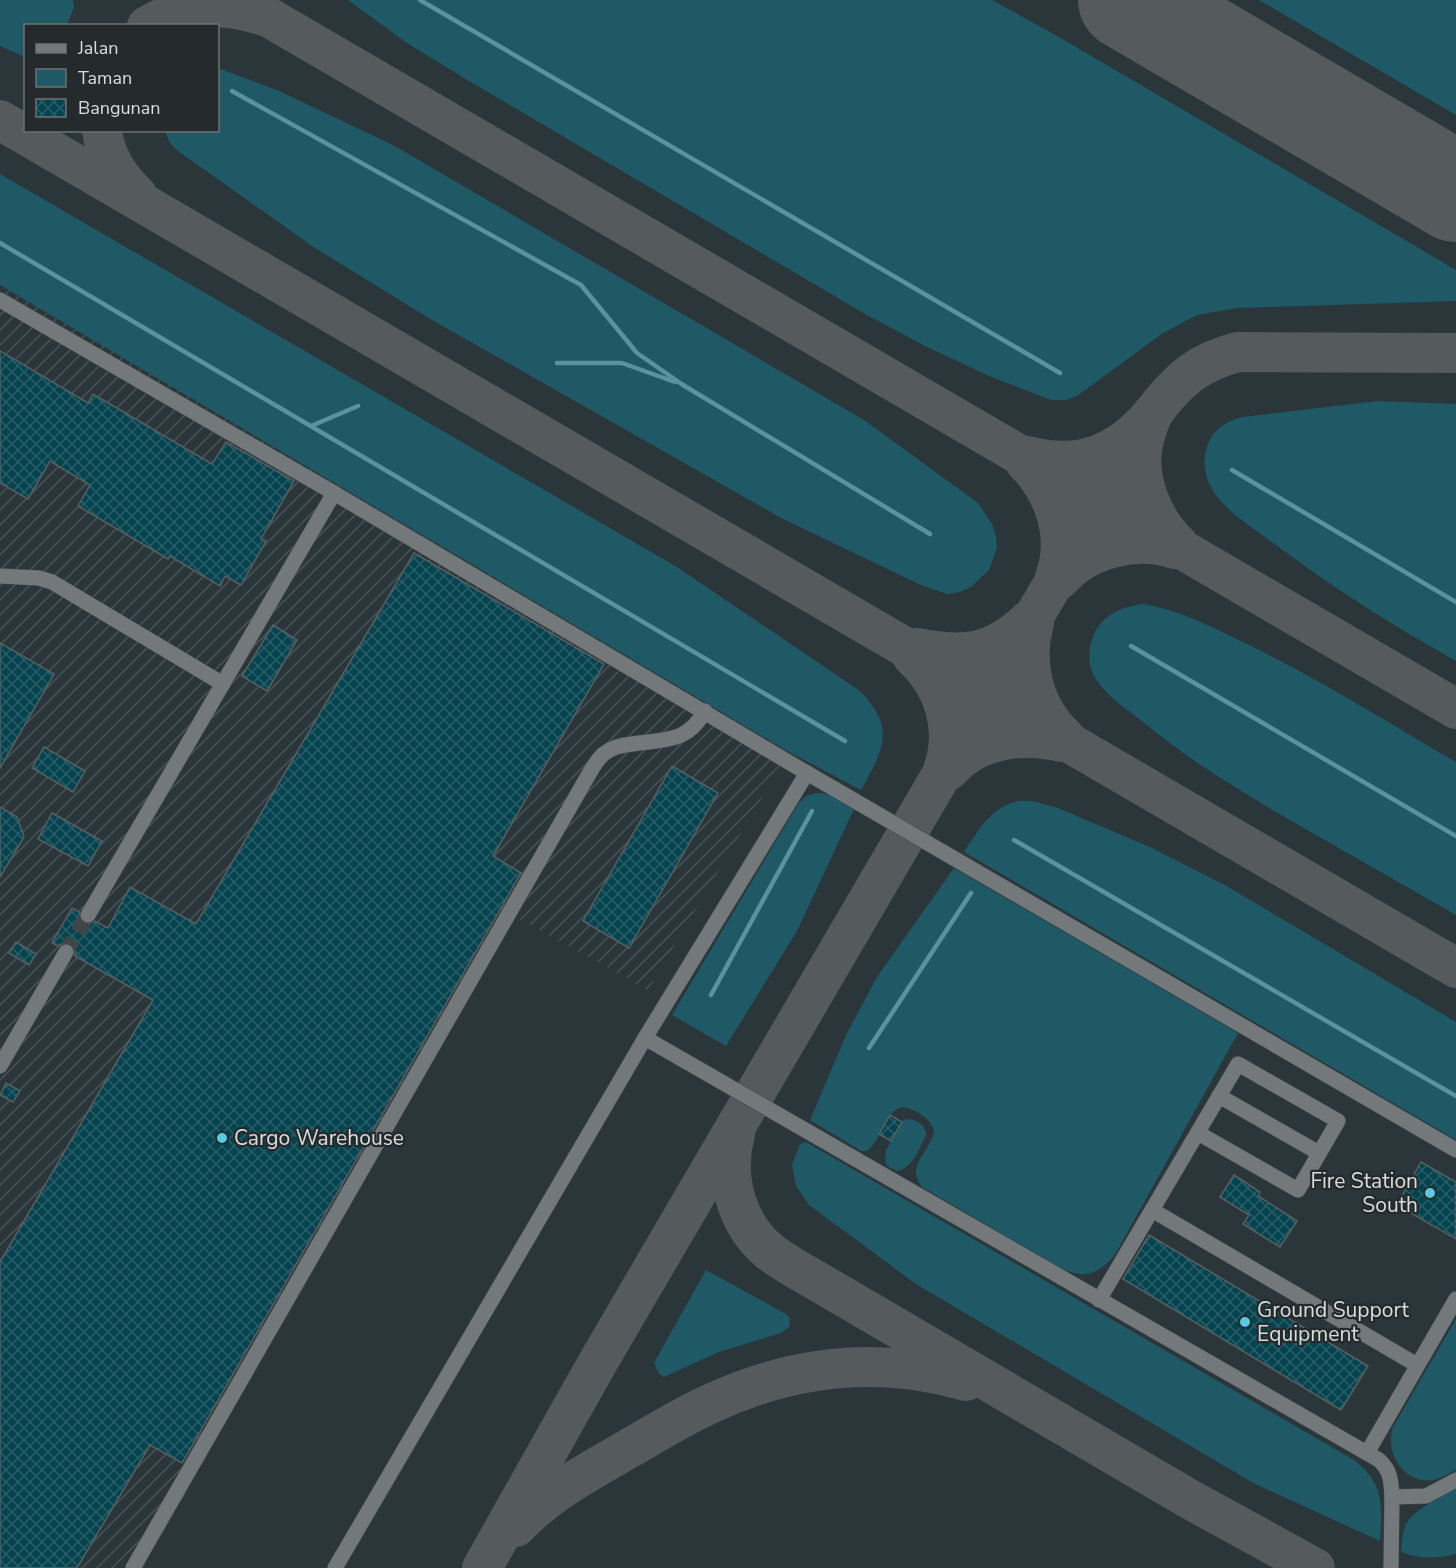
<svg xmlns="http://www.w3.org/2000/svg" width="1456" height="1568" font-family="'Nunito Sans',sans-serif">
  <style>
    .built { fill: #2a363a; fill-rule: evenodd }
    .industrial { fill: url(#industrial-furrows) }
    .green { fill: #1e5965 }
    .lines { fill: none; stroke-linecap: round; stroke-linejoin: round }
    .stream { stroke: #58939f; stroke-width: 4.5 }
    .taxiway { stroke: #555a5c; stroke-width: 40 }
    .runway { stroke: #555a5c; stroke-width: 100 }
    .building { fill: url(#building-cross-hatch); stroke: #595f61; stroke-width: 1.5 }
    .minor-tunnel { stroke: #404647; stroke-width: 15; stroke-dasharray: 15 8; stroke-linecap: butt }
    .minor-casing { stroke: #434849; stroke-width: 16 }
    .minor { stroke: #73797b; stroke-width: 15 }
    .poi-dot { fill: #57c9e2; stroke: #252b2c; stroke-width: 2 }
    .labels { text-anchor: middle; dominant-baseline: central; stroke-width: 4.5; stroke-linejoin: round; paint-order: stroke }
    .poi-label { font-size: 21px; fill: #d9ddde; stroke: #252b2c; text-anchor: start }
  </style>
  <defs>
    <pattern id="industrial-furrows" width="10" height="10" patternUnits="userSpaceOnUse" patternTransform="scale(1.5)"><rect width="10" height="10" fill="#2a363a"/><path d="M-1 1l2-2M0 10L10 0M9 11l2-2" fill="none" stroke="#485356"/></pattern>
    <pattern id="building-cross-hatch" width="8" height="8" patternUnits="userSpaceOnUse" patternTransform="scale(1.5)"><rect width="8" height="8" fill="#05434f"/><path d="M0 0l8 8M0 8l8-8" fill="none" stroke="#295e68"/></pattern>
  </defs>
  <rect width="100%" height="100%" fill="#252b2c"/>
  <path class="built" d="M0,0H1456V1568H0ZM26,26H218V130H26Z"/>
  <polygon class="industrial" points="0,285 789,752 648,990 514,916 143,1568 0,1568"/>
  <g class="green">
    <polygon points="0,0 73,0 74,7 67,25 26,26 25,57 0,46"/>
    <polygon points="348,0 992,0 1059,37 1456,270 1456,301 1237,308 1197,315 1163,333 1077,396 1066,400 1051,400 989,376 925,346 865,314 464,78 407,43"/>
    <polygon points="1259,0 1456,0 1456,115"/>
    <polygon points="218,68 277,90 393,145 864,420 978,503 992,524 996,536 997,548 989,570 971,587 960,592 947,594 921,585 783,519 432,320 315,248 178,151 170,143 165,131 218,130"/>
    <path d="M0,174L677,567L860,691C896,728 884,749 861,790L789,752L0,285Z"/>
    <path d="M1377,401L1456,404V661C1392,625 1330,586 1272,542C1253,528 1230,514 1216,495C1205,481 1202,464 1207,447C1213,429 1226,421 1243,417Z"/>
    <path d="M1143,604C1180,610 1212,627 1245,643C1318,678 1386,721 1456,762V915C1407,887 1358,859 1309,831C1254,799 1198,767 1148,726C1131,712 1110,699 1097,681C1088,668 1087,651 1093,637C1101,615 1121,607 1143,604Z"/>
    <path d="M816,793C831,793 842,800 854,809L797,931L726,1046L672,1015L798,804L806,796Z"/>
    <path d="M1019,801H1032L1058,808L1150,847L1225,885L1456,1022V1140L964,852C979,830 991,806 1019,801Z"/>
    <path d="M954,868L1238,1033L1116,1253C1100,1275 1084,1279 1060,1268L922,1187C905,1165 930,1153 934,1131C931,1118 915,1109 902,1107C882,1113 883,1141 866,1151H861L810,1120L847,1033L877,977Z"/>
    <path d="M905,1119C915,1119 926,1124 926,1135C919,1149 913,1168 897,1171L887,1166L885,1161L886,1150L902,1122Z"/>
    <path d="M806,1142L1354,1460C1385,1484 1382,1505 1380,1541L1255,1484L916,1284L809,1205L796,1186L794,1175L792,1165L800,1144Z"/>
    <polygon points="706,1270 786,1314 790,1318 789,1327 781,1333 719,1352 664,1377 659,1374 654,1363 655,1361"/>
    <path d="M1456,1319V1470C1450,1473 1442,1478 1434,1480C1404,1485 1384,1453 1393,1427Z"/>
    <path d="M1456,1488V1554C1437,1559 1419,1559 1401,1552C1402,1543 1402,1533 1406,1524C1416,1508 1440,1498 1456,1488Z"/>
  </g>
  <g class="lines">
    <g class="stream">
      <polyline points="420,0 1060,373"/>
      <polyline points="232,91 581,285 637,353 683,385"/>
      <polyline points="0,243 845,741"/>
      <polyline points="557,363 622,363 675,382"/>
      <polyline points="683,385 930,534"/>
      <polyline points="311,426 358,406"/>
      <polyline points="1232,470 1456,602"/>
      <polyline points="1131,646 1456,836"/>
      <polyline points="1014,840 1456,1096"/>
      <polyline points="711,995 812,811"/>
      <polyline points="869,1048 971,893"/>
    </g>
    <g class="taxiway">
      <polyline points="239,0 1456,709"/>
      <path d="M147,26C188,2 221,3 265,16"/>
      <polyline points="0,120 1456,968"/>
      <path d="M102,130C105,157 118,177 137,195"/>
      <path d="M1028,456C1080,470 1120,453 1153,413C1149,423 1145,433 1143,444C1136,480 1153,520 1178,544"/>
      <path d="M1025,462C1054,491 1070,537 1055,577"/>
      <path d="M1060,579C1087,548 1137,536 1175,549"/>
      <path d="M1034,623C1023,663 1033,707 1064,736"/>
      <path d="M916,648C964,657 992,655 1029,620"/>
      <path d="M912,656C943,684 957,726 944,767"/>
      <path d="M949,770C977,738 1022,733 1062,742"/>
      <path d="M735,1134C724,1176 735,1223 770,1252C786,1264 805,1274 822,1284L1191,1500L1315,1568"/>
      <path d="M516,1527C548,1493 588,1472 628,1449C656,1433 683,1416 712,1403C795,1365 879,1356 966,1381"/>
      <path d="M482,1568L598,1362L1153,413C1178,380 1198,362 1238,352L1456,353"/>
    </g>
    <polyline class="runway" points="1128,0 1456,192"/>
  </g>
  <g class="building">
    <polygon points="0,351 88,403 93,394 212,464 226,442 294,481 261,539 266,541 241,585 225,576 220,586 170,556 168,559 78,506 90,485 50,461 28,499 0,483"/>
    <polygon points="414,553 604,664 493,856 521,873 182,1463 150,1445 77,1568 0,1568 0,1262 153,1000 75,956 75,948 70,943 65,942 58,946 52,943 72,908 79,912 79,919 83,923 89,925 95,921 108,928 130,887 196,924"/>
    <polygon points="273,625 297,640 267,691 242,676"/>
    <polygon points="0,643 54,674 0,768"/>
    <polygon points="44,747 85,771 73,792 32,768"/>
    <polygon points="672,766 718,793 629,948 583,921"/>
    <polygon points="0,807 17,817 24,837 0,877"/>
    <polygon points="52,813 102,841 88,866 38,839"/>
    <polygon points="16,942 36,954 29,965 9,953"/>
    <polygon points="6,1083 20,1091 13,1102 0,1095"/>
    <polygon points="890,1115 902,1122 891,1141 879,1134"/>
    <polygon points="1421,1162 1456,1182 1456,1239 1397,1205"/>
    <polygon points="1234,1175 1260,1192 1258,1196 1297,1221 1280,1247 1243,1224 1249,1215 1220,1197"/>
    <polygon points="1149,1235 1368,1366 1341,1410 1123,1279"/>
  </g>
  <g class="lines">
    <polyline class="minor-tunnel" points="66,952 88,915"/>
    <defs>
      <g id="minor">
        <polyline points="0,300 334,493 807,773 1456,1150"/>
        <polyline points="0,576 39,578 52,582 223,684"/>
        <polyline points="88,915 334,493"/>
        <polyline points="645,1038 807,773"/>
        <polyline points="0,1066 66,952"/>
        <polyline points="1219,1096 1319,1153"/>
        <polyline points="1152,1210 1417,1365"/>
        <polyline points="1099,1300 1238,1064 1338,1121 1298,1190 1198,1133"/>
        <polyline points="1367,1453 1456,1299"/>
        <path d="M133,1568L593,767C596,763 600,756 605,753C612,747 623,745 632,744C666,739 687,743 705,711"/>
        <path d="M335,1568L645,1038L1379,1460C1391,1471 1391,1481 1392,1497L1426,1496L1456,1480"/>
        <polyline points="1391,1568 1392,1497"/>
      </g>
    </defs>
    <use href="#minor" class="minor-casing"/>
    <use href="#minor" class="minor"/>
  </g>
  <g class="poi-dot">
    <circle cx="222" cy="1138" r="6"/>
    <circle cx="1430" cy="1193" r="6"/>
    <circle cx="1245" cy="1322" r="6"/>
  </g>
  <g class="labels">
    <g class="poi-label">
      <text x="234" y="1138">Cargo Warehouse</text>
      <text x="1418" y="1181" text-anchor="end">Fire Station<tspan x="1418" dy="24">South</tspan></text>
      <text x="1257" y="1310">Ground Support<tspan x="1257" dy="24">Equipment</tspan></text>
    </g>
  </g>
  <rect x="24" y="24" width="195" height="108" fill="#252b2c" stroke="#6d7273" stroke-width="1.5"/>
  <rect x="36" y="44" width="30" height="9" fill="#73797b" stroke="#6d7273" stroke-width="1.5"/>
  <text x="78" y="54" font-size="18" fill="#d9ddde">Jalan</text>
  <rect x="36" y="69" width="30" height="18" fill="#1e5965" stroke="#6d7273" stroke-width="1.5"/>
  <text x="78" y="84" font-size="18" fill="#d9ddde">Taman</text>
  <rect x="36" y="99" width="30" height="18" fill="url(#building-cross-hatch)" stroke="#6d7273" stroke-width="1.5"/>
  <text x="78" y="114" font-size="18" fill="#d9ddde">Bangunan</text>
</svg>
